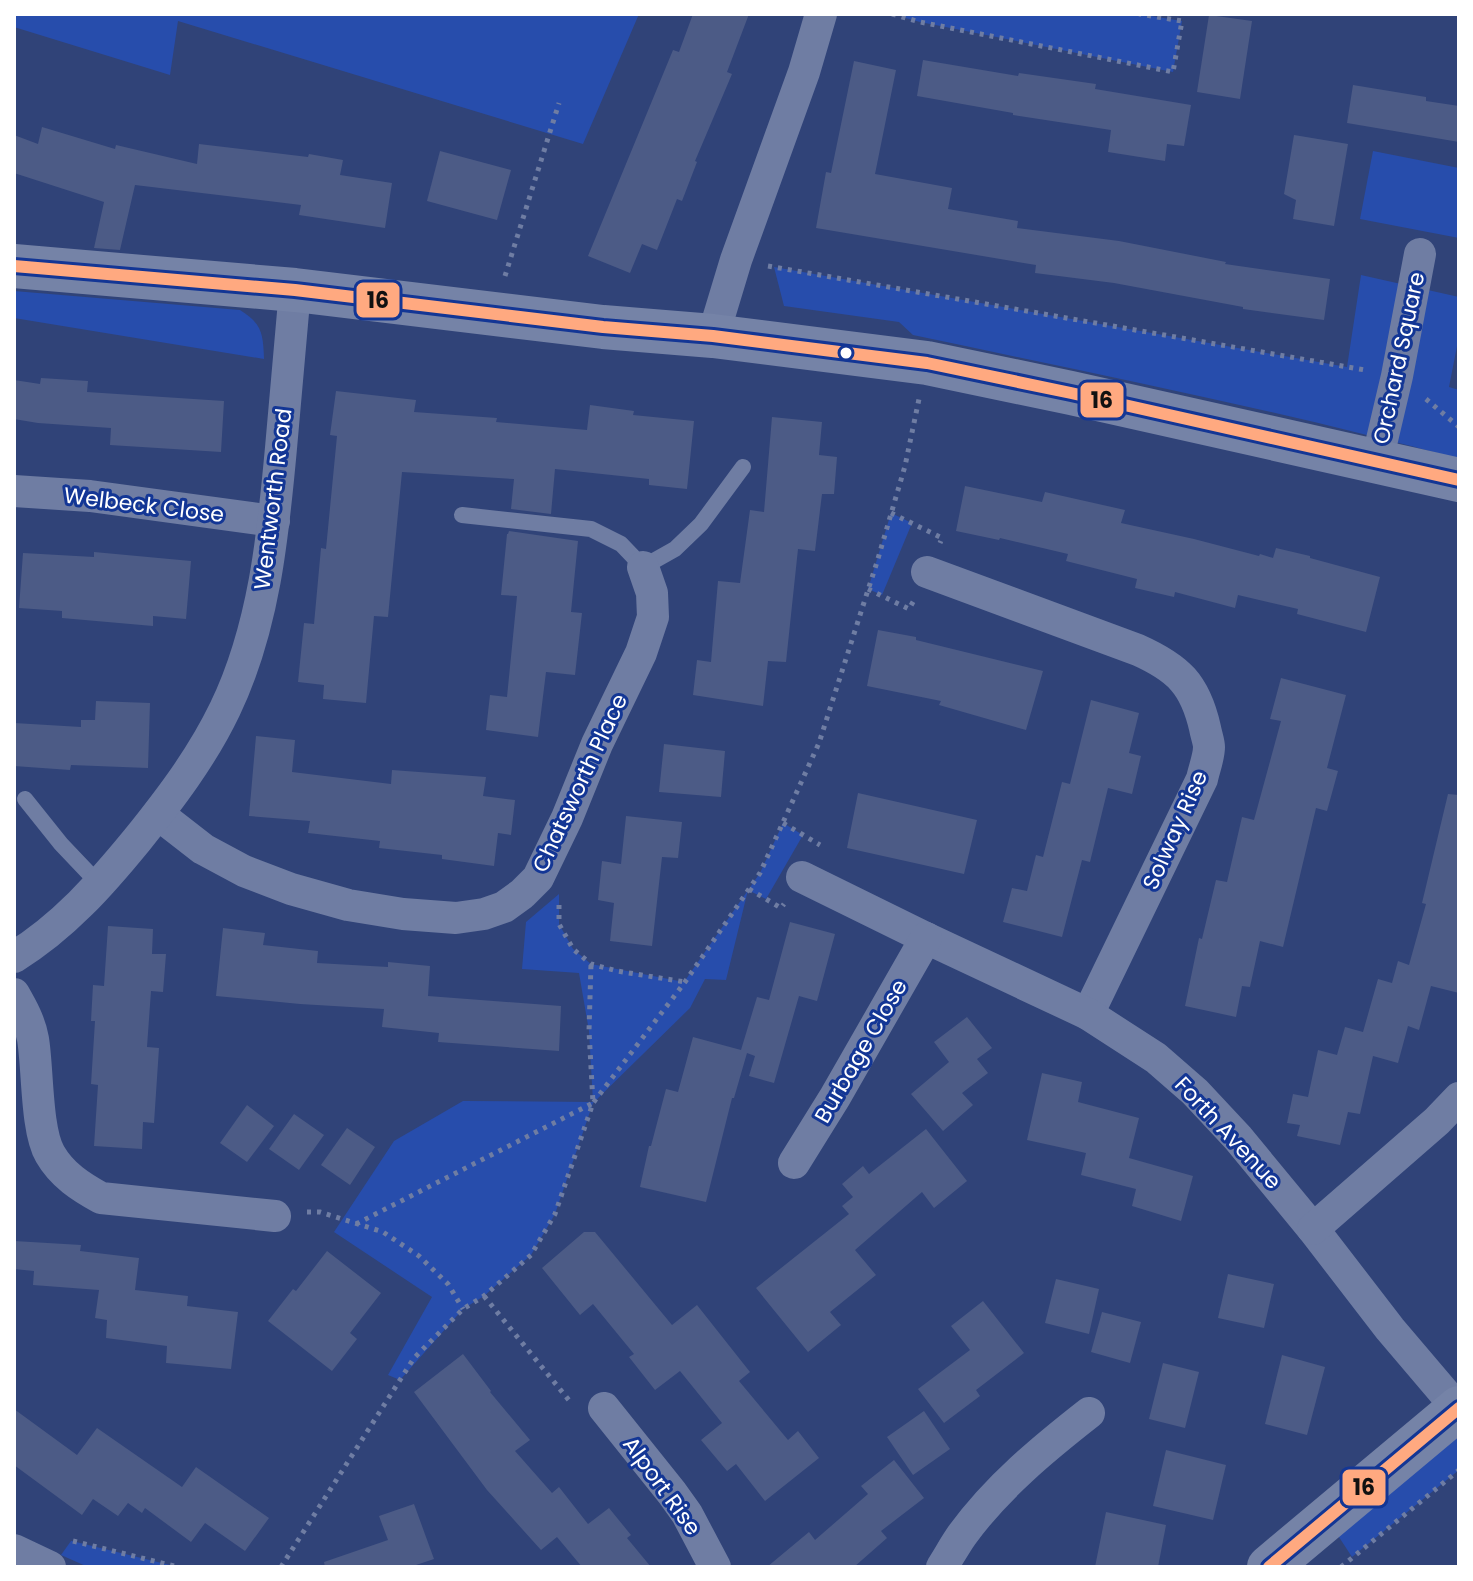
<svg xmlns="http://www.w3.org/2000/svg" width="1473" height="1581" font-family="Poppins,sans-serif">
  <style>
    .green { fill: #274dac }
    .building { fill: #4c5b86 }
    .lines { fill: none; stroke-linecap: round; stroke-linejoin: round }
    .path { stroke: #6f7da3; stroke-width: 5; stroke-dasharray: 4 6; stroke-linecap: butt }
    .lane { stroke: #6f7da3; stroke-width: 16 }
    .street { stroke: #6f7da3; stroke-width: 32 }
    .secondary { stroke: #7583a7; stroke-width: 44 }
    .bus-1-casing { stroke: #133695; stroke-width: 18 }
    .bus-1 { stroke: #ffa980; stroke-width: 12 }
    .bus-dot { fill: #fff; stroke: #133695; stroke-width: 3 }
    .labels { text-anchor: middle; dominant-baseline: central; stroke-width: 6; stroke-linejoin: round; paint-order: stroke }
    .street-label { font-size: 22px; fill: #fff; stroke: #133695 }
    .line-badge { stroke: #133695; stroke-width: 3 }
    .pale-badge-label { font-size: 22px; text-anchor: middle; font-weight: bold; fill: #111 }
  </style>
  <rect width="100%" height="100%" fill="#304378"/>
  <g class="green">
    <polygon points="14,14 639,14 583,144 178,21 170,75 14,27"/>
    <polygon points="903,14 1139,14 1182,21 1173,72 920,22 902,17"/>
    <polygon points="1373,151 1459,168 1459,238 1360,219"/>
    <path d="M774,267L1347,367L1361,275L1459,297V336L1449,387L1459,390V459C1279,410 1096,374 913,335L899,322L784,306Z"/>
    <path d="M14,291L240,310C262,324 263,333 264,359L14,318Z"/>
    <polygon points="891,513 912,523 882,595 868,589"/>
    <polygon points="783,823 803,835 766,899 748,890 726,980 705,979 690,1008 593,1103 555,1214 531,1255 484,1296 463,1309 400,1380 388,1375 432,1297 334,1232 394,1141 463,1101 593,1102 589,1031 579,973 522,969 526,922 559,894 559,924 573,949 591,964 684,982 760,873"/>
    <polygon points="1459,1435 1459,1470 1352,1557 1337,1534"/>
    <polygon points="71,1541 72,1541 178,1567 88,1567 61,1555"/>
  </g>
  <g class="building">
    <polygon points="693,14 749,14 727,72 732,74 695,161 697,162 682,201 677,199 657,250 642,244 630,273 588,256 673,50 679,52"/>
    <polygon points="1209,15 1252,21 1240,99 1197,92"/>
    <polygon points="923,60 1018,76 1019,73 1096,84 1095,89 1191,105 1184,146 1167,144 1165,161 1108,152 1111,130 1013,115 1013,113 917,96"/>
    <polygon points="854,61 896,70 875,174 952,188 948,209 1018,221 1017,228 1119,241 1226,262 1225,264 1330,279 1324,320 1243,309 1243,307 1114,283 1035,273 1036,265 816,228 826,172 831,173"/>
    <polygon points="1353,85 1426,97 1426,101 1459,106 1459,142 1347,123"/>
    <polygon points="42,127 115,149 116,145 197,164 199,144 308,157 309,154 343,160 340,175 392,183 385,228 299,215 301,205 135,185 120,250 94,248 104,202 14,173 14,135 38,144"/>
    <polygon points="1294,135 1348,144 1334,226 1293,219 1296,200 1284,194"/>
    <polygon points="440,151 511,170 497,220 427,201"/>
    <polygon points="41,378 88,381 87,392 224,401 221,452 110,445 111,428 38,423 14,419 14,380 40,384"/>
    <polygon points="336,391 416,400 414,412 497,418 496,422 587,430 590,405 634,411 633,415 694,421 687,489 649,485 649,479 555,469 551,514 511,509 514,479 402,472 388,617 374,616 366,703 323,699 324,685 298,682 304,623 314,624 321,548 326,549 337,436 330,435"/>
    <polygon points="772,417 822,422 819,455 837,457 834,494 822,494 815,551 798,549 786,662 768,661 763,706 693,695 697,660 711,662 718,581 740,583 750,510 764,512"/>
    <polygon points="965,486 1042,502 1045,492 1125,510 1121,523 1194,539 1259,556 1260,554 1273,558 1276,548 1310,556 1310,558 1380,577 1366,632 1297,614 1298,609 1238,595 1235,608 1175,592 1174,597 1135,588 1137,579 1066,561 1068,554 1000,538 999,540 956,531"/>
    <polygon points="509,531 578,541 571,612 582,613 575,675 546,672 538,737 486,730 490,695 507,697 517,596 501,595 507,534 508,534"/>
    <polygon points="94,552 191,561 186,619 153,616 153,626 62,618 62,611 19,608 23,553 94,557"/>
    <polygon points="878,630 916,637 916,640 1043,671 1026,730 939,705 941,701 867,686"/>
    <polygon points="1281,678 1346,695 1327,768 1338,771 1327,811 1316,808 1283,947 1260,941 1250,987 1242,986 1236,1017 1185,1006 1199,938 1202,939 1216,880 1227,882 1242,817 1254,820 1281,721 1270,719"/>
    <polygon points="1091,700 1139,713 1129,753 1141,756 1132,794 1108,788 1090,862 1082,860 1062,937 1003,922 1012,888 1027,891 1036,855 1043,857 1062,782 1070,784"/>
    <polygon points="96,701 150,703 148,768 71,765 70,770 14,766 14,723 81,727 81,720 95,720"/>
    <polygon points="256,736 295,740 292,772 391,784 392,770 486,777 483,796 515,800 511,835 498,833 494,866 442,859 442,855 379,848 380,841 308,833 310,821 249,816"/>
    <polygon points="664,744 725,751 721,797 659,792"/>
    <polygon points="858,793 977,820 964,874 847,848"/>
    <polygon points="1448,794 1459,795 1459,993 1431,986 1419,1030 1408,1026 1398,1063 1373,1056 1360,1114 1348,1112 1340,1145 1297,1136 1300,1125 1287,1123 1293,1094 1308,1097 1318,1050 1337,1055 1345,1027 1363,1032 1378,979 1392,983 1398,961 1409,965 1426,904 1422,903"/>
    <polygon points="626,816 682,822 678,858 662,857 652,946 610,941 614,903 598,900 602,861 621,864"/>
    <polygon points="790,922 835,934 817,1001 799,996 774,1083 749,1076 755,1056 747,1053 734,1098 732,1098 706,1202 640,1187 649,1146 651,1146 666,1089 678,1092 693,1037 741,1050 757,997 769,1000"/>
    <polygon points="108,926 153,929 152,954 166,954 163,992 151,991 147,1047 159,1048 154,1123 143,1122 142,1149 94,1146 98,1085 91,1084 95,1021 91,1021 93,985 104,986"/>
    <polygon points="223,928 265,933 263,945 318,951 317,963 388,967 388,962 430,966 428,996 561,1006 559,1051 438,1042 439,1033 382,1027 384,1009 300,1004 216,996"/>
    <polygon points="967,1017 992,1048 977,1059 988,1073 962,1093 973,1105 943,1131 911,1094 949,1062 934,1042"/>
    <polygon points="1042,1073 1082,1082 1078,1102 1139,1118 1129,1158 1193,1176 1181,1221 1132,1206 1136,1189 1081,1175 1086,1153 1027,1140"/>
    <polygon points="247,1105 274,1126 247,1162 220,1143"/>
    <polygon points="294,1114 324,1135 299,1170 269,1149"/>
    <polygon points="347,1128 375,1147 350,1185 321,1165"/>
    <polygon points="926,1129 967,1181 934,1208 922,1192 855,1250 876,1275 830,1312 841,1325 808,1352 756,1288 849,1214 842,1206 853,1197 842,1184 863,1166 869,1174"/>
    <polygon points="584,1232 595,1232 672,1325 697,1305 750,1372 739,1381 788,1440 798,1431 819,1458 765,1501 736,1464 727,1471 701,1440 722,1423 680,1371 655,1390 629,1357 634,1354 593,1304 580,1315 542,1268"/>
    <polygon points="14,1241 81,1245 80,1251 139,1258 135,1290 188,1296 187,1306 238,1312 231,1369 166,1363 167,1346 106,1338 107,1320 95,1318 99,1290 33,1285 34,1271 14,1269"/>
    <polygon points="327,1251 381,1293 350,1333 357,1339 332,1371 268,1321 293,1289 296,1291"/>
    <polygon points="1228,1274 1274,1284 1264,1328 1218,1318"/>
    <polygon points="1056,1279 1099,1289 1089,1334 1045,1323"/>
    <polygon points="983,1301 1024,1353 976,1390 980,1396 944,1423 918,1389 970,1350 951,1326"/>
    <polygon points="1102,1312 1141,1322 1130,1363 1091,1352"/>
    <polygon points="463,1354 491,1391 490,1392 530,1440 515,1451 552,1493 559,1487 588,1524 609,1508 631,1535 627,1538 651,1567 582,1567 557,1537 541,1550 487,1490 414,1392"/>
    <polygon points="1282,1355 1325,1367 1307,1435 1265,1424"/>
    <polygon points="1163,1363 1199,1372 1185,1428 1149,1419"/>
    <polygon points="14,1409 77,1455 97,1428 182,1487 196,1467 269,1518 245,1551 205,1523 191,1542 145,1508 142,1513 128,1503 118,1516 93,1499 82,1515 14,1465"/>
    <polygon points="924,1411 950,1449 913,1475 887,1437"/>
    <polygon points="1166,1450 1226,1465 1213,1520 1153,1506"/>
    <polygon points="894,1460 924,1498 881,1531 887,1538 854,1567 767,1567 809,1532 815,1540 868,1494 861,1486"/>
    <polygon points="414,1504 434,1559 410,1567 325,1567 324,1562 388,1540 379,1516"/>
    <polygon points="1106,1512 1166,1525 1158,1567 1095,1567"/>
  </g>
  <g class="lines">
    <g class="path">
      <polyline points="892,14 920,22 1173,72 1182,21 1139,14"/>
      <polyline points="768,266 1365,370"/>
      <polyline points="505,276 559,103"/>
      <polyline points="1426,399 1459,427"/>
      <polyline points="891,513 942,538 940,543"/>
      <polyline points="868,589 909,609 914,600"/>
      <polyline points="783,823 820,845"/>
      <polyline points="749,889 781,908 784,904"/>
      <polyline points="559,905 559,924 573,949 591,964 617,971 685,982"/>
      <polyline points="307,1212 320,1212 383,1232 419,1256 448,1284 463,1309"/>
      <polyline points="356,1224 593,1103 589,1031 591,964"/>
      <polyline points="484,1296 572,1404"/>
      <polyline points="73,1541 178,1567"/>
      <polyline points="281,1567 414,1358 463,1309 484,1296 531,1255 555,1214 593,1103 685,982 760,873 819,743 877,562 905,466 919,399"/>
      <polyline points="1341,1567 1459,1470"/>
    </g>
    <g class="lane">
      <polyline points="462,515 591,529 621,544 643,567 675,549 701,524 743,467"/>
      <polyline points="25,799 61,844 99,884"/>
    </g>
    <g class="street">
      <polyline points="713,336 736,260 804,72 821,14"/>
      <polyline points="1377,461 1397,376 1420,254"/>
      <polyline points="14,491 90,496 274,521"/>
      <path d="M927,572L1138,650C1178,668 1195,684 1205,728C1206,734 1209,742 1209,747C1209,757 1204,769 1202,779L1088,1014"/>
      <polyline points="158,814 203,849 244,871 291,889 348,905 403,914 456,918 484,914 504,907 522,894 538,878 567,818 597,744 641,653 653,617 652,593 643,567"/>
      <polyline points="802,877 926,938 1088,1014 1156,1058 1195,1092 1238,1138 1313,1229 1390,1329 1458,1409"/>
      <path d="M14,957C63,927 101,884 137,840C170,799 202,757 225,709C264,628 273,536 281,448C286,396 290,343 295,290"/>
      <path d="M14,994C22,1008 30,1022 33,1039C38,1069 36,1130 50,1154C62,1175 81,1187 101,1198L275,1216"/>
      <polyline points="794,1163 835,1097 926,938"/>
      <polyline points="1313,1229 1437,1121 1459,1098"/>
      <polyline points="604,1408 672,1493 687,1514 715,1567"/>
      <polyline points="14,1550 50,1567"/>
      <path d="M942,1567C949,1556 955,1545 962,1535C997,1487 1043,1449 1089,1413"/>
    </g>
    <g class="secondary">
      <polyline points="14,266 295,290 603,327 713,336 927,363 1071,393 1459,480"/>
      <polyline points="1269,1567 1459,1408"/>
    </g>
    <defs>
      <g id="bus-1">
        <polyline points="14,266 295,290 603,327 713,336 927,363 1071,393 1459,480"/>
        <polyline points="1269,1567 1459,1408"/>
      </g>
    </defs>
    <use href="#bus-1" class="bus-1-casing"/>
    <use href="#bus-1" class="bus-1"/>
  </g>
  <circle class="bus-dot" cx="846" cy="353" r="7"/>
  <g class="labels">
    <g class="street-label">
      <text transform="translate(1399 358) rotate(-78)">Orchard Square</text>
      <text transform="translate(273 499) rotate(-83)">Wentworth Road</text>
      <text transform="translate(144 505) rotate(7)">Welbeck Close</text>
      <text transform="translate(580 783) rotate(-65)">Chatsworth Place</text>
      <text transform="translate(1175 830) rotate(-66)">Solway Rise</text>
      <text transform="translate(861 1051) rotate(-60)">Burbage Close</text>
      <text transform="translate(1228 1133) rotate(47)">Forth Avenue</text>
      <text transform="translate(662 1486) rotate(54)">Alport Rise</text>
    </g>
  </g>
  <g class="line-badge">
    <rect x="355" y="281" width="46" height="38" rx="8" fill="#ffa980"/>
    <rect x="1079" y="381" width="46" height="38" rx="8" fill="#ffa980"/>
    <rect x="1341" y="1468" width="46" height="39" rx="8" fill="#ffa980"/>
  </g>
  <g class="pale-badge-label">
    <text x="378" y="308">16</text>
    <text x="1102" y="408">16</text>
    <text x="1364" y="1495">16</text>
  </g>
  <rect width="1473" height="1581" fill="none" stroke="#ffffff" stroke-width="32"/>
</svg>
